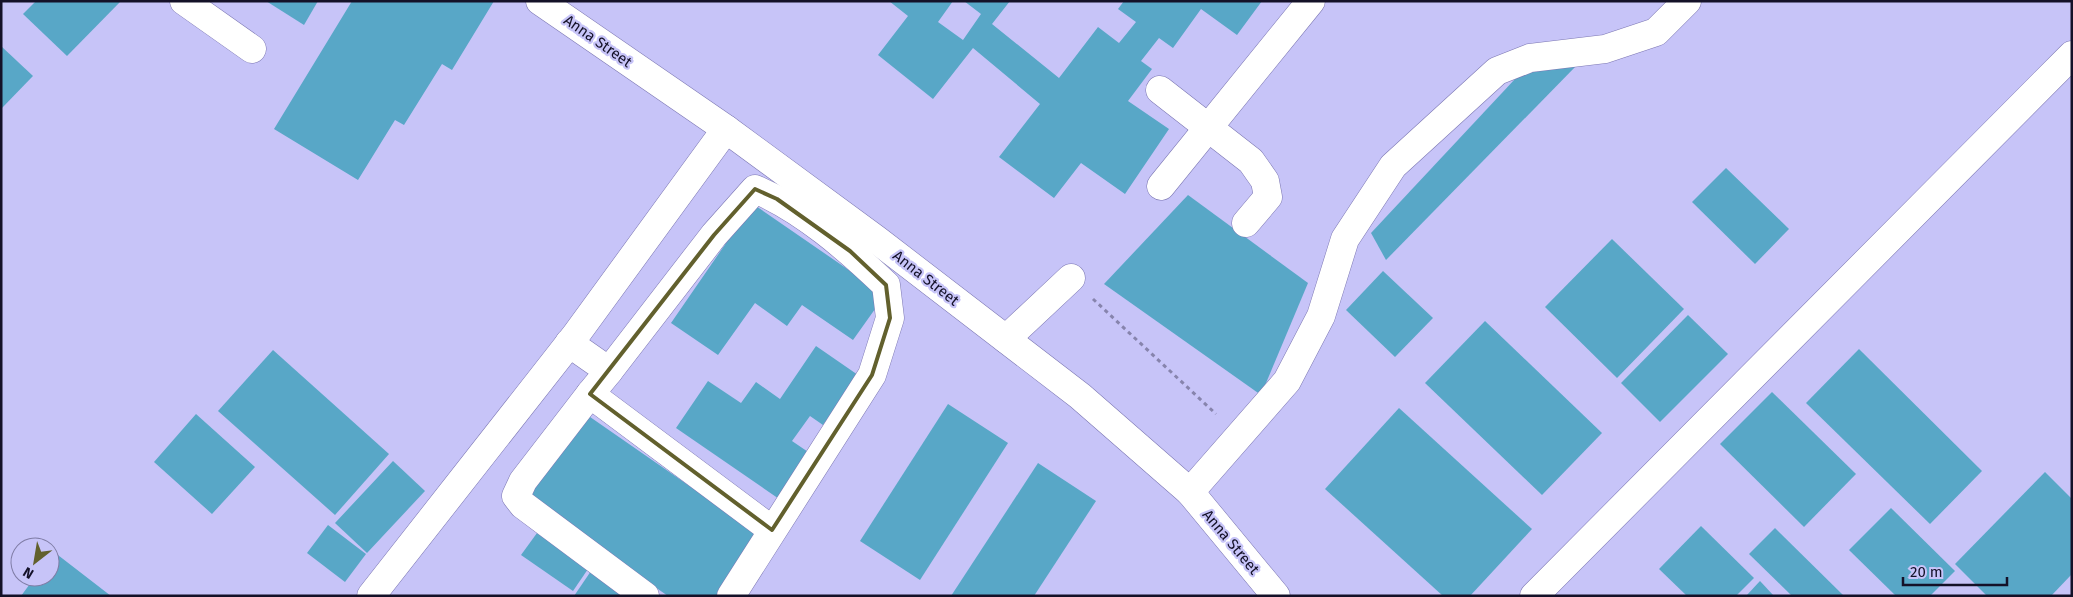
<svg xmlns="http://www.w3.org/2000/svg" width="2073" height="597" font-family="'Fira Sans',sans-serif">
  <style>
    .building { fill: #58a7c7 }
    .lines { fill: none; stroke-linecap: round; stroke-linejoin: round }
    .minor-casing { stroke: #7c77b3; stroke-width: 29 }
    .path { stroke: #8784ad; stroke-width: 3; stroke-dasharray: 4 4; stroke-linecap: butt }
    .minor { stroke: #fff; stroke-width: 28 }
    .marked { fill: none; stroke: #62602d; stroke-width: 4; stroke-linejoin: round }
    .labels { text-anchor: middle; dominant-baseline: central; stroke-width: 4.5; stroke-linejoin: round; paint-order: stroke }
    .street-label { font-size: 15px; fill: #141128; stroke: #c7c4f8 }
  </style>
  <rect width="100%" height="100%" fill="#c7c4f8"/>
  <g class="building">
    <polygon points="36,1 121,1 67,56 23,14"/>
    <polygon points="266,1 318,1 304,25"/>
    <polygon points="352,1 494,1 452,70 442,64 404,125 395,120 358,180 274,129"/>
    <polygon points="889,1 953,1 938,22 963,40 981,14 964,1 1010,1 992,24 1059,78 1098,27 1119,43 1136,22 1118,9 1124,1 1262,1 1237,35 1201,9 1173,48 1159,38 1141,61 1152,69 1128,101 1169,129 1125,194 1081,163 1054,198 999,157 1040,104 973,48 933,99 878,55 908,16"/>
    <polygon points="1,46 33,76 1,109"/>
    <polygon points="1578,64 1386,260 1371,233 1528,65"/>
    <polygon points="1726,168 1789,229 1755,264 1692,202"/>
    <polygon points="1188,195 1308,283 1261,395 1104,284"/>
    <polygon points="753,204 885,295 853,340 802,305 787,326 755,303 718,355 671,323"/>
    <polygon points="1612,239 1684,309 1617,378 1545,307"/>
    <polygon points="1383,271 1433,318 1395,357 1346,310"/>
    <polygon points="1688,315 1728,354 1660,422 1621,383"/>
    <polygon points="1485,321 1602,433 1542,495 1425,383"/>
    <polygon points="816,346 858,375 823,425 810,416 792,441 817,458 785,503 676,428 708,381 741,403 756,382 780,399"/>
    <polygon points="1859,349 1982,471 1930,524 1806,403"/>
    <polygon points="273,350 389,454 335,515 218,411"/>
    <polygon points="1772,392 1856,474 1804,527 1720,444"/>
    <polygon points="948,404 1008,443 920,580 860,541"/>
    <polygon points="1399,408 1532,529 1470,596 1443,596 1325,489"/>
    <polygon points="580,410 763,537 726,596 668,596 521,494 535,475 542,479 573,435"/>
    <polygon points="196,414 255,467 212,514 154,462"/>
    <polygon points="393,461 425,491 367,553 335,523"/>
    <polygon points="1038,463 1096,501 1034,596 951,596"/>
    <polygon points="2045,472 2072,499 2072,574 2051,596 1987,596 1955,564"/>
    <polygon points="1891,508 1955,571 1930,596 1896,596 1849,550"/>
    <polygon points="328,525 366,554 345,582 307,553"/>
    <polygon points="1701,526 1754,578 1736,596 1687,596 1659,569"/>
    <polygon points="1775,528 1844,596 1792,596 1749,554"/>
    <polygon points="537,533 588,569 573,591 521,555"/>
    <polygon points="54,552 111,596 21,596 35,577 50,577 50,557"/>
    <polygon points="591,571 626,596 574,596"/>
    <polygon points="1760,581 1774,596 1746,596"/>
  </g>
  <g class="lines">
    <defs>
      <g id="minor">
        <polyline points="184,1 252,49"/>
        <polyline points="540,1 726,129 877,240 1080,396 1190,492 1276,596"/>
        <polyline points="1160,90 1251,161 1265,181 1268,197 1246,223"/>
        <polyline points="1161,186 1311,1"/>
        <polyline points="1006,339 1071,278"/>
        <polyline points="569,343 609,371 590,394 772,530"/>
        <path d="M609,371L714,235L755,189C804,210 847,248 886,285L890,318L872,375L731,596"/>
        <polyline points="590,394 523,481 516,496 523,505 645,596"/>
        <polyline points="1190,492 1287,381 1321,316 1345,239 1393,166 1497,71 1530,58 1605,49 1656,32 1687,1"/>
        <polyline points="371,596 575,336 726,129"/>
        <polyline points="1534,596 2072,55"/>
      </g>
    </defs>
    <use href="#minor" class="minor-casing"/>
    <polyline class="path" points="1093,299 1216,414"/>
    <use href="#minor" class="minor"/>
  </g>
  <path class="marked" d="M755,189L777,199L850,251L886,285L890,318L872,375L772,530L590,394L714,235Z"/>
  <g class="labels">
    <g class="street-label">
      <text transform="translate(598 41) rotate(35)">Anna Street</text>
      <text transform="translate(926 278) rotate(38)">Anna Street</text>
      <text transform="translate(1231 542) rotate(50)">Anna Street</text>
    </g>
  </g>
  <rect width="2073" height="597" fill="none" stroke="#141128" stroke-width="5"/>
  <g transform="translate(35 562) rotate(211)"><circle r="24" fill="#c7c4f8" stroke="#7f7ca5"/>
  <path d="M0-4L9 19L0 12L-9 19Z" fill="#62602d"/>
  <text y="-8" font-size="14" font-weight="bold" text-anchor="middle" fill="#141128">N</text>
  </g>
  <path d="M1903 577v8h104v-8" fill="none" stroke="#141128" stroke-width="2.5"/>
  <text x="1910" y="577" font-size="15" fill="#141128" stroke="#c7c4f8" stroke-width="4" paint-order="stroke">20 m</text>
</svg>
